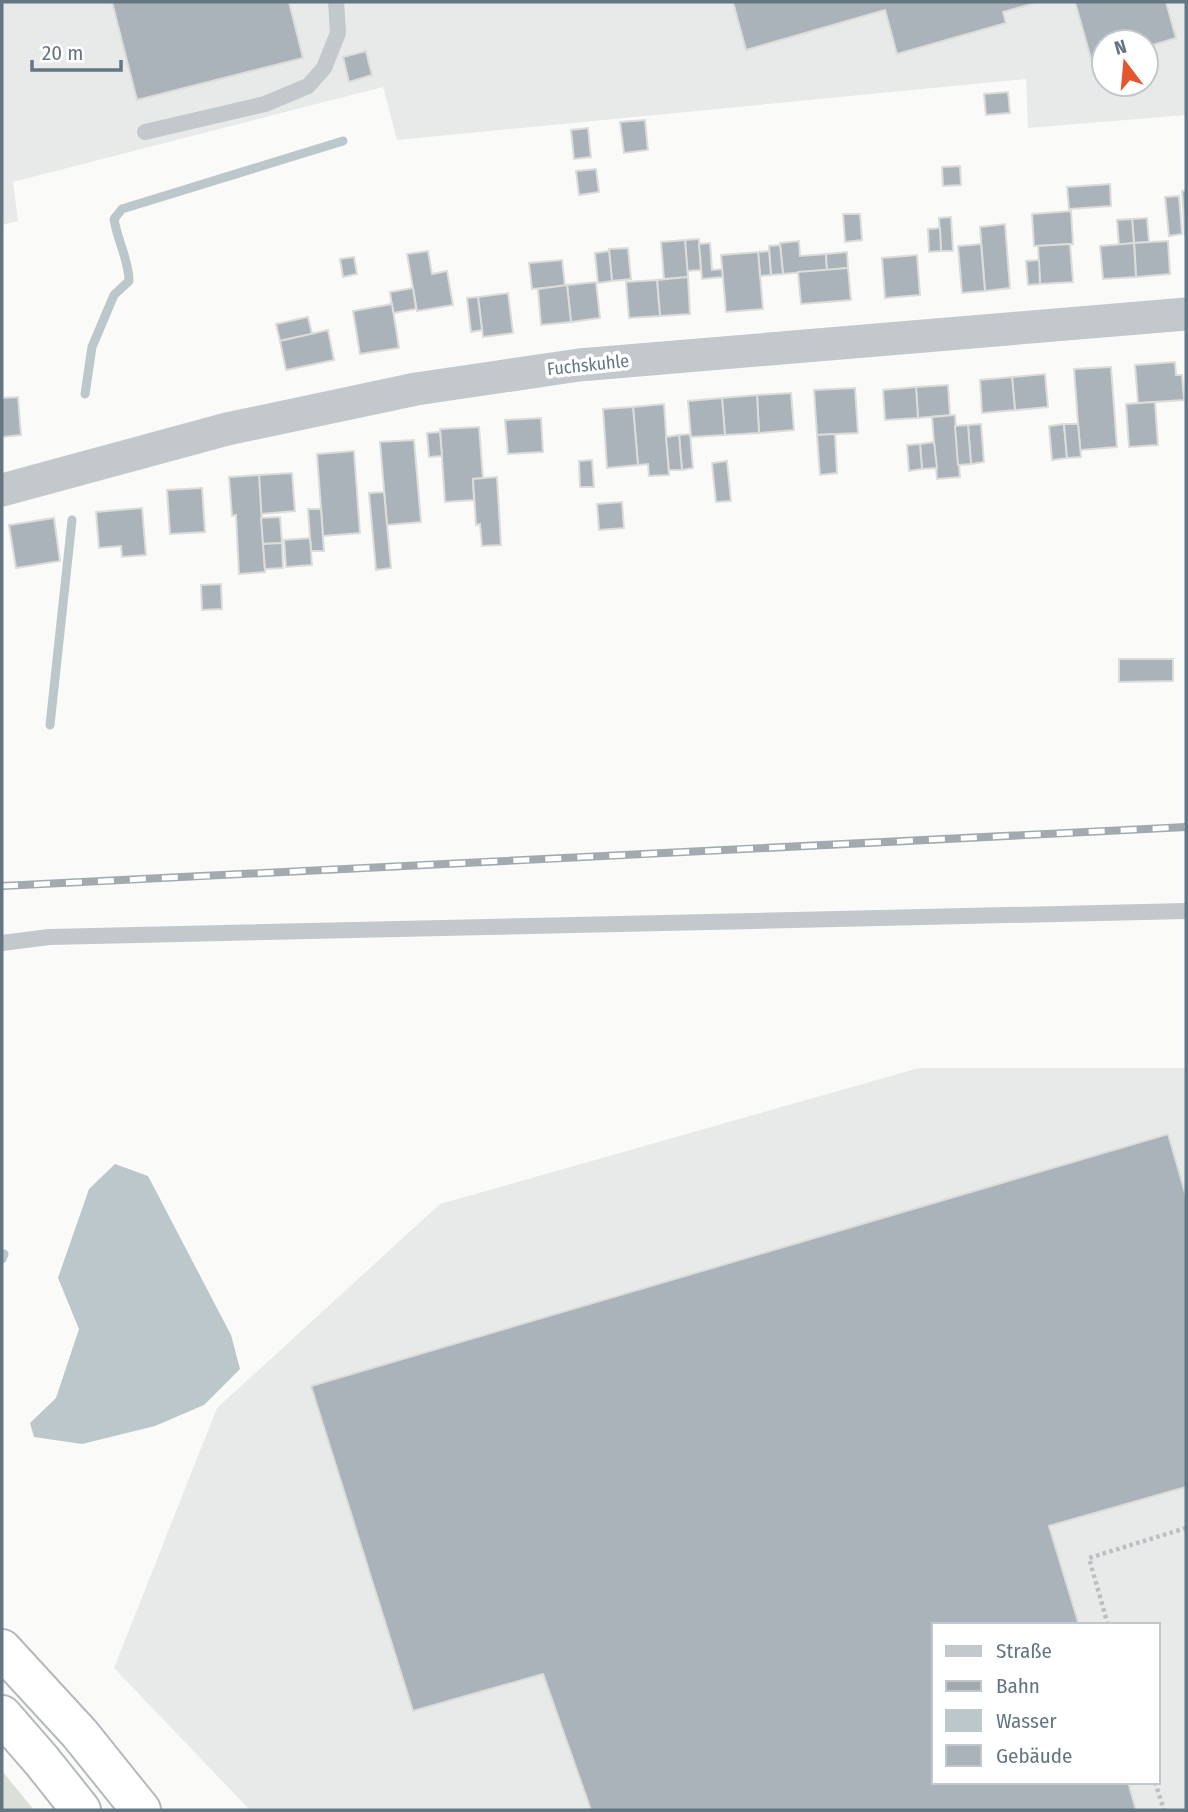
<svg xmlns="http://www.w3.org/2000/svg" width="1188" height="1812" font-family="'Fira Sans Condensed',sans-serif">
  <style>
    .built { fill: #e8e9e9; fill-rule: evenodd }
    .green { fill: #dadfd7 }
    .water { fill: #bbc7cb }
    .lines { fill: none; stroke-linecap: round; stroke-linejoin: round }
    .stream { stroke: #bbc7cb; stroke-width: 9 }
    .building { fill: #aab3b9; stroke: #dcdcda; stroke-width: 2 }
    .highway-casing { stroke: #b4b9bd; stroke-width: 42 }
    .path { stroke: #bbbfc2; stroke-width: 4.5; stroke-dasharray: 3.5 3.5; stroke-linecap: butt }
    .lane { stroke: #c3c8cc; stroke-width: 16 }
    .street { stroke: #c3c8cc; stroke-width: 33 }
    .highway { stroke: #fff; stroke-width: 38 }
    .rail-casing { stroke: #a2aab0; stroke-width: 8 }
    .rail { stroke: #fff; stroke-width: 5; stroke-dasharray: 16; stroke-linecap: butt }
    .labels { text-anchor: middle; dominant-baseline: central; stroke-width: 7; stroke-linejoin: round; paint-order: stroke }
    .street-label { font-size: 18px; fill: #657683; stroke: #fff }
  </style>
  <rect width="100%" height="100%" fill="#fafaf8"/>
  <g class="built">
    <path d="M2,2H1186V115L1028,128L1026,79L397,140L383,87L13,182L18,221L2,225ZM1104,42H1146V84H1104Z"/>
    <path d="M919,1068H1186V1810H250L114,1668L217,1408L440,1204ZM934,1625H1158V1782H934Z"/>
  </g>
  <polygon class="green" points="2,1771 34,1810 3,1810"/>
  <polygon class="water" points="115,1164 148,1176 231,1335 240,1369 204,1405 155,1426 82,1444 34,1437 30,1423 56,1398 79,1329 58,1278 89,1189"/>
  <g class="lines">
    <g class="stream">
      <path d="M85,394L92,347L114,295L129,281C129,260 117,240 114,219L122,209L343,141"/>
      <polyline points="50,725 72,520"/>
      <polyline points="2,1259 4,1254"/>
    </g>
  </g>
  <g class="building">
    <polygon points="112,2 289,2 303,58 137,100"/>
    <polygon points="733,2 1039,2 1003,12 1006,23 897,54 885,10 746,50"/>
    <polygon points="1075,2 1166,2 1176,38 1146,47 1146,42 1104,42 1104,59 1092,62"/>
    <polygon points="366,51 372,75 349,82 343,57"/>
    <polygon points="1008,92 1010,113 986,115 984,94"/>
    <polygon points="645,120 648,150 624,153 620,122"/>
    <polygon points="588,128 591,157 574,159 571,130"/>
    <polygon points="960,166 961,185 943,186 942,167"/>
    <polygon points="596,169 599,192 579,195 576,171"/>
    <polygon points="1110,184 1111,206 1069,209 1067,187"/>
    <polygon points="1182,191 1186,191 1186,236 1185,236"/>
    <polygon points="1179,196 1182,234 1169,236 1165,197"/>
    <polygon points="1071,211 1073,244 1034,246 1032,214"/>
    <polygon points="843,214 860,214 862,240 845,242"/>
    <polygon points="951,217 953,251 941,251 939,218"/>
    <polygon points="1147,218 1149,242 1134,243 1132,219"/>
    <polygon points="1132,219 1134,243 1119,245 1117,220"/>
    <polygon points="1005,224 1010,288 985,291 980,227"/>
    <polygon points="940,228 941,251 929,252 928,229"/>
    <polygon points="699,239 701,270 687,271 685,240"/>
    <polygon points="685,240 688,277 664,279 661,242"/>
    <polygon points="799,241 800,256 826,254 827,270 783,274 780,243"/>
    <polygon points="1168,241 1170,274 1136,277 1134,243"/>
    <polygon points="710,243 712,270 722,269 723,277 702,279 699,244"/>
    <polygon points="1134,243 1136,277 1103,279 1100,246"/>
    <polygon points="981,244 985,291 962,293 958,246"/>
    <polygon points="1070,244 1073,282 1040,284 1038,246"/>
    <polygon points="780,245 783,274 771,275 769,246"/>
    <polygon points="628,248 631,279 612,281 609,249"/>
    <polygon points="428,251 432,274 447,271 453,305 417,311 407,254"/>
    <polygon points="609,251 612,281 598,283 595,253"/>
    <polygon points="769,251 771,275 760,276 758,252"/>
    <polygon points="758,252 763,309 726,312 721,255"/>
    <polygon points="847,252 848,268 827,270 826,254"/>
    <polygon points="917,255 920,295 885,298 882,258"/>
    <polygon points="354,257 357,274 343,277 340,259"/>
    <polygon points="562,260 565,286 532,289 529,263"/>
    <polygon points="1039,260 1040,284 1028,285 1026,261"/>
    <polygon points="848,268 851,300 801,304 798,272"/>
    <polygon points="688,277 690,314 660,316 657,280"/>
    <polygon points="657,280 660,316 629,318 626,282"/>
    <polygon points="596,282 600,318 571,322 567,285"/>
    <polygon points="567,285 571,322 541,325 538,289"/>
    <polygon points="413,288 416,309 393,313 390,292"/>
    <polygon points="508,293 513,333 483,337 478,297"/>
    <polygon points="478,297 482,330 471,332 467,298"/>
    <polygon points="392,304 399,348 360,354 353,311"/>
    <polygon points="308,317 312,334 280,341 276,324"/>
    <polygon points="328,330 334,360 286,370 280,341"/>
    <polygon points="1175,362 1176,375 1182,375 1184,400 1138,403 1135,365"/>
    <polygon points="1111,367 1117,447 1080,450 1074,369"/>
    <polygon points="1045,374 1048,407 1015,410 1012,377"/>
    <polygon points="1012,377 1015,410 982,413 980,380"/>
    <polygon points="948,385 950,415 918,418 916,387"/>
    <polygon points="916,387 918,418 885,420 883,390"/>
    <polygon points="855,388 858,433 817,435 814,390"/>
    <polygon points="791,393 794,430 759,433 757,395"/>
    <polygon points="757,395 759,433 725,435 722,398"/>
    <polygon points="18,397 21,435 2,437 2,398"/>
    <polygon points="722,398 725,435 691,437 688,401"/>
    <polygon points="1155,402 1158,445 1129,447 1126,404"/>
    <polygon points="664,404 669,475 649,476 648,464 638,465 633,407"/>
    <polygon points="633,407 638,465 607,468 603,409"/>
    <polygon points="955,415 960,477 937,479 932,417"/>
    <polygon points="541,418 543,452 508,454 505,420"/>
    <polygon points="981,424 984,462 971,464 968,425"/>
    <polygon points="1064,424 1067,458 1052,460 1049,426"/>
    <polygon points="1064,424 1078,424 1081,457 1067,458"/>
    <polygon points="968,425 971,464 958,465 955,426"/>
    <polygon points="479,427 483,478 473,479 474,500 445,502 440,429"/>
    <polygon points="440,432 442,456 429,457 427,433"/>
    <polygon points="690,434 693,468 682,470 679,435"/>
    <polygon points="835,434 837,473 820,475 817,435"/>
    <polygon points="679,435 682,470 669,470 666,437"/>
    <polygon points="414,440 421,522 387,525 380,442"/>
    <polygon points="934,442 937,468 922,469 920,444"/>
    <polygon points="920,444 922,469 909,471 907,445"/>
    <polygon points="354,451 360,533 323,536 317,454"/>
    <polygon points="592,460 594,487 580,487 579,461"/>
    <polygon points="727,461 731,501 716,502 712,463"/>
    <polygon points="292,473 295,511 261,514 259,475"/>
    <polygon points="259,475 265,572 239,574 236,515 232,516 229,477"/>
    <polygon points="497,477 501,545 482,546 480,524 476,525 473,479"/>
    <polygon points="202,488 205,532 170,534 167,490"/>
    <polygon points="384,492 391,568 376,570 369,493"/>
    <polygon points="622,502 624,528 599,530 597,504"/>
    <polygon points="142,508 146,555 122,557 121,546 99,548 96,512"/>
    <polygon points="308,509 321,509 324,551 311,551"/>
    <polygon points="280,517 282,543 263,544 261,518"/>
    <polygon points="54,518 60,561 16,568 9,525"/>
    <polygon points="310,538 312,565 286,567 284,540"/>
    <polygon points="282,543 283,568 265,569 263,544"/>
    <polygon points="221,584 222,609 202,610 201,585"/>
    <polygon points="1119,659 1173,659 1173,681 1119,682"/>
    <polygon points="1168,1134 1186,1196 1186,1487 1049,1526 1079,1625 934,1625 934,1782 1128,1782 1136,1810 591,1810 543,1674 413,1711 311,1386"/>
  </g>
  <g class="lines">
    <defs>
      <g id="highway">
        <polyline points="2,1649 80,1734 141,1810"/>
        <polyline points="2,1715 42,1761 81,1810"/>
      </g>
    </defs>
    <use href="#highway" class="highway-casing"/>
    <g class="path">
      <polyline points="1108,1625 1089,1558 1186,1528"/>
      <polyline points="1155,1782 1164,1810"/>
    </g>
    <g class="lane">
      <polyline points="145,132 265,104 308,86 324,68 338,33 336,2"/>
      <polyline points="2,943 49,937 1186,911"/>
    </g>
    <polyline class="street" points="2,490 227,429 416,389 579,365 1186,314"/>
    <use href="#highway" class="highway"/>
    <defs>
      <polyline id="rail" points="2,886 1186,827"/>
    </defs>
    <use href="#rail" class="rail-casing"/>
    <use href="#rail" class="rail"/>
  </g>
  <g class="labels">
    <g class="street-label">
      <text transform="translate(588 365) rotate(-6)">Fuchskuhle</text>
    </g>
  </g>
  <rect width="1188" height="1812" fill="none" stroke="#657683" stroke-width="7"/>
  <rect x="932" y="1623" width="228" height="161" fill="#ffffff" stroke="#c1c8cd" stroke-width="2"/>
  <rect x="946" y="1646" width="35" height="10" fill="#c3c8cc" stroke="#c1c8cd" stroke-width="2"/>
  <text x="996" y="1658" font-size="21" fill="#657683">Straße</text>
  <rect x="946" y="1681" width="35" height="10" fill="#a2aab0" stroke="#c1c8cd" stroke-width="2"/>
  <text x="996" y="1693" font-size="21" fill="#657683">Bahn</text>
  <rect x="946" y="1710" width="35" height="21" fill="#bbc7cb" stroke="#c1c8cd" stroke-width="2"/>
  <text x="996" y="1728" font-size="21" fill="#657683">Wasser</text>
  <rect x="946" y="1745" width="35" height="21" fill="#aab3b9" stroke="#c1c8cd" stroke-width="2"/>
  <text x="996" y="1763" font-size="21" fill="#657683">Gebäude</text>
  <g transform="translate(1125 63) rotate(344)"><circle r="33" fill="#ffffff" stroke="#c1c8cd" stroke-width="2"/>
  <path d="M0-5L12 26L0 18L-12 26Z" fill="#e4572e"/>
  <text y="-10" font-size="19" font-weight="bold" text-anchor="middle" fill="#657683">N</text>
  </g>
  <path d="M32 60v10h89v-10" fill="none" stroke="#657683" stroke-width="3.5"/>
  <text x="42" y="60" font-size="21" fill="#657683" stroke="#ffffff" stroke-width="5" paint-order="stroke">20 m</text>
</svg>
